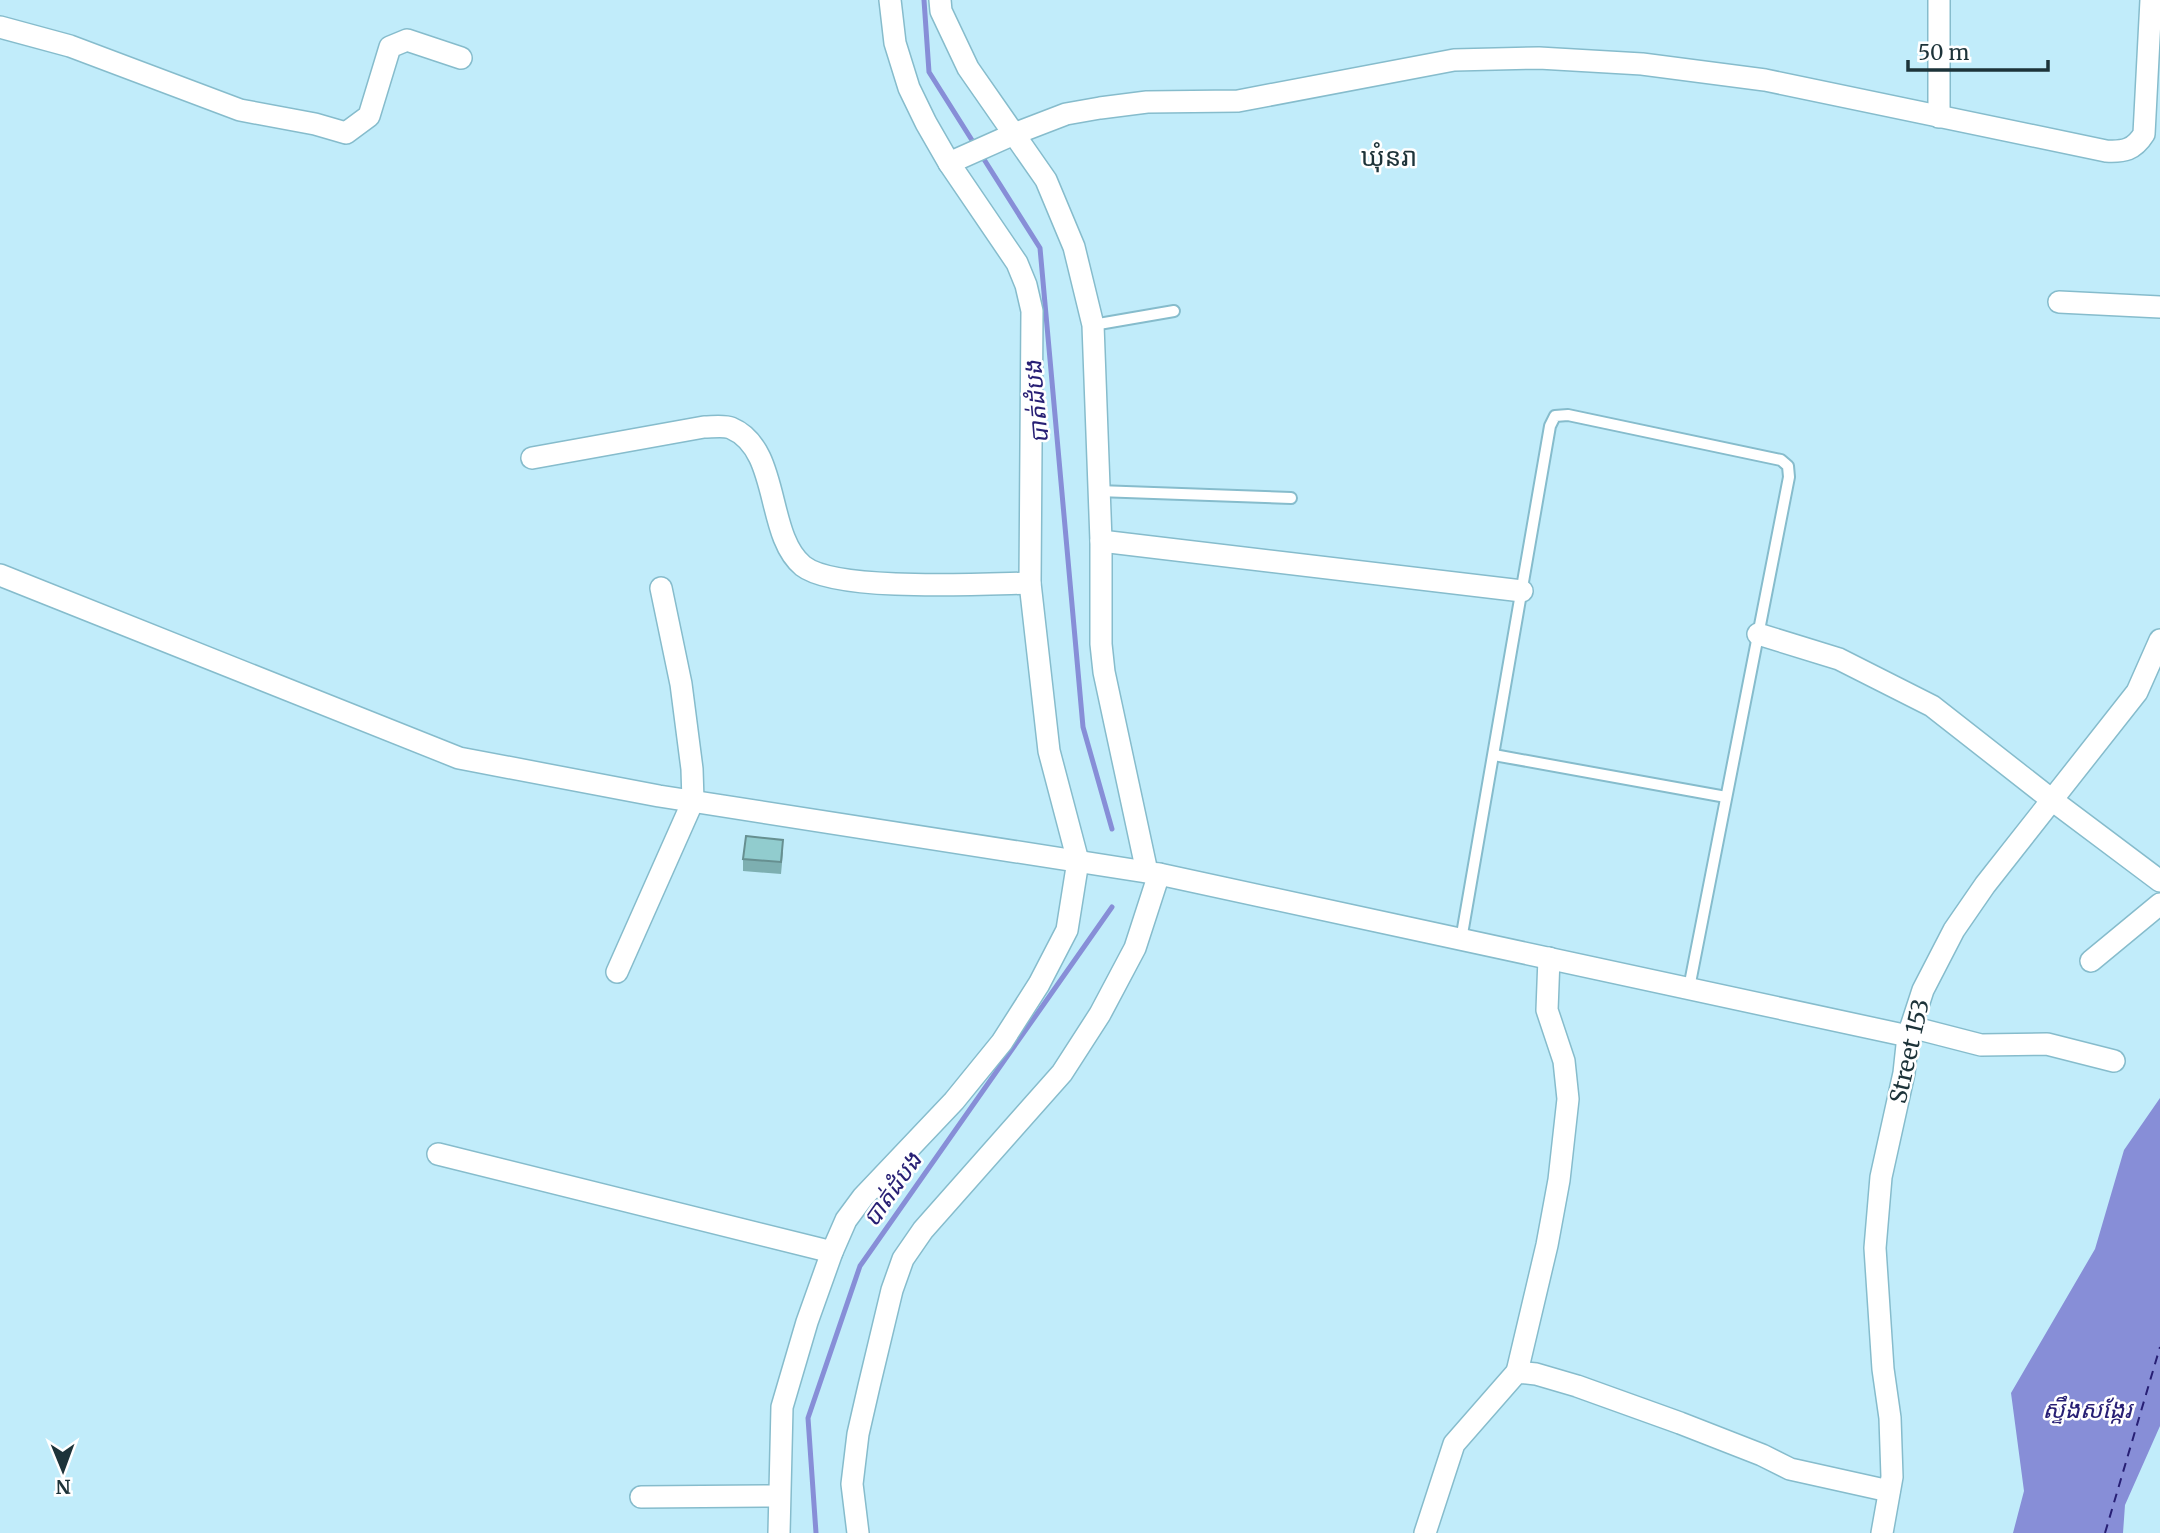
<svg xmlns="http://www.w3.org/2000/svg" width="2160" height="1533" font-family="Merriweather,'Noto Sans Khmer',serif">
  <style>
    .water { fill: #878ed7 }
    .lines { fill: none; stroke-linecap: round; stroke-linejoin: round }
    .stream { stroke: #878ed7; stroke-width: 5 }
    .ferry { stroke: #271f74; stroke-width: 2; stroke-dasharray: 9 7; stroke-linecap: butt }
    .lane-casing { stroke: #86bccc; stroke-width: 14 }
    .street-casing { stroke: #86bccc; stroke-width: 24 }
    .lane { stroke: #fff; stroke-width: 10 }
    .street { stroke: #fff; stroke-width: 21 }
    .wall { fill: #7dafb1 }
    .building { fill: #91ccce; stroke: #668f90; stroke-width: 2 }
    .labels { text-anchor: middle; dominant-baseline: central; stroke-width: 5; stroke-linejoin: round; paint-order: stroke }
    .street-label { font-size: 23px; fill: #1d3339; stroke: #fff }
    .water-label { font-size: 24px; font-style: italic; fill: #271f74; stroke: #fff }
    .quarter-label { font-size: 26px; fill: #1d3339; stroke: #fff }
  </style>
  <rect width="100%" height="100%" fill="#c1ecfa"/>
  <polygon class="water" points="2160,1098 2160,1426 2125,1505 2123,1533 2013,1533 2024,1491 2011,1393 2095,1249 2124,1150"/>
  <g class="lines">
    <g class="stream">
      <polyline points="924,0 929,72 975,145"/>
      <polyline points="980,153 1040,248 1083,727 1112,829"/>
      <polyline points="816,1533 808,1418 860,1266 1112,907"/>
    </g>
    <polyline class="ferry" points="2105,1533 2160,1347"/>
    <defs>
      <g id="lane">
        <polyline points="1093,325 1174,311"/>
        <polyline points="1098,491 1291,498"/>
        <polyline points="1494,755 1726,797"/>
        <polyline points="1461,940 1550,426 1555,416 1568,415 1781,460 1788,466 1789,477 1689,988"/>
      </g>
      <g id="street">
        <polyline points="940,0 941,11 968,68 1046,180 1074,247 1093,325 1101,541 1101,644 1104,672 1147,872"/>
        <polyline points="1939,0 1939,117"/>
        <polyline points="0,27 70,46 240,110 315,124 346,133 369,116 390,47 407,40 461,58"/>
        <path d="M949,163L1014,134L1066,114L1100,108L1147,102L1238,101L1454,60L1539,58L1642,64L1765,80L2106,151C2124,152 2134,150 2144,134L2151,0"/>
        <polyline points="2059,302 2160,307"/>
        <path d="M532,458L704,427C712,427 724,425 731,428C781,449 765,535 803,566C836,592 983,584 1030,583"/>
        <polyline points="1101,541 1522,591"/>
        <polyline points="0,575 459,758 659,796 1159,874 1908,1036"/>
        <polyline points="1758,634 1839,659 1932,706 2052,800 2160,881"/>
        <polyline points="2091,961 2160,904"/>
        <polyline points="617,972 693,801 692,769 681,684 661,588"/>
        <polyline points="1911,1027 1981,1045 2047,1044 2114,1061"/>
        <polyline points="438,1154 832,1252"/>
        <polyline points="1517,1372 1547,1245 1559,1180 1568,1099 1564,1061 1547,1010 1549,958"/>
        <polyline points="641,1497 778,1496"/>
        <polyline points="779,1533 782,1407 807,1322 832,1252 846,1220 863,1197 954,1101 1002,1042 1039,984 1067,930 1078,861 1049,751 1030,583 1032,311 1026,285 1017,263 949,163 926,123 909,88 895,43 890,0"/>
        <polyline points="858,1533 852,1484 858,1434 869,1386 892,1290 903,1259 923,1230 1062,1073 1100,1014 1135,948 1159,874"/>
        <polyline points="1425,1533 1454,1444 1517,1372 1536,1374 1577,1386 1680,1423 1762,1455 1790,1469 1889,1491"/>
        <polyline points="1882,1533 1892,1477 1890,1418 1883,1369 1875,1248 1881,1177 1904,1073 1908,1036 1923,990 1954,930 1985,885 2137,692 2160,640"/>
      </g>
    </defs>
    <use href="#lane" class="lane-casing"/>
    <use href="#street" class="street-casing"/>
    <use href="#lane" class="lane"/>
    <use href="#street" class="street"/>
  </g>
  <polygon class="wall" points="783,852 781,874 743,871 743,859"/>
  <polygon class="building" points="746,836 783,840 781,862 743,859"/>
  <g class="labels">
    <g class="street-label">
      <text transform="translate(1909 1051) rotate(-77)">Street 153</text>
    </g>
    <g class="water-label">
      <text transform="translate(1036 402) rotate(-95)">បាត់ដំបង</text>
      <text transform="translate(892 1189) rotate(-55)">បាត់ដំបង</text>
      <text x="2087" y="1409">ស្ទឹងសង្កែរ</text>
    </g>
    <g class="quarter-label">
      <text x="1389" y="156">ឃុំនរា</text>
    </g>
  </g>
  <g transform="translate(63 1470) rotate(179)" stroke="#ffffff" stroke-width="5" paint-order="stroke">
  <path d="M0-5L12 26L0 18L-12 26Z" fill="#1d3339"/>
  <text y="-10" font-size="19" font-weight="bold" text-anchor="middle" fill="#1d3339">N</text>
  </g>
  <path d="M1908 60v10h140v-10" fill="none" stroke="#1d3339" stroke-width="3.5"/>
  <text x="1918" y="60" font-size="21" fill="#1d3339" stroke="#ffffff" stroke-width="5" paint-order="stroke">50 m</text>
</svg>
